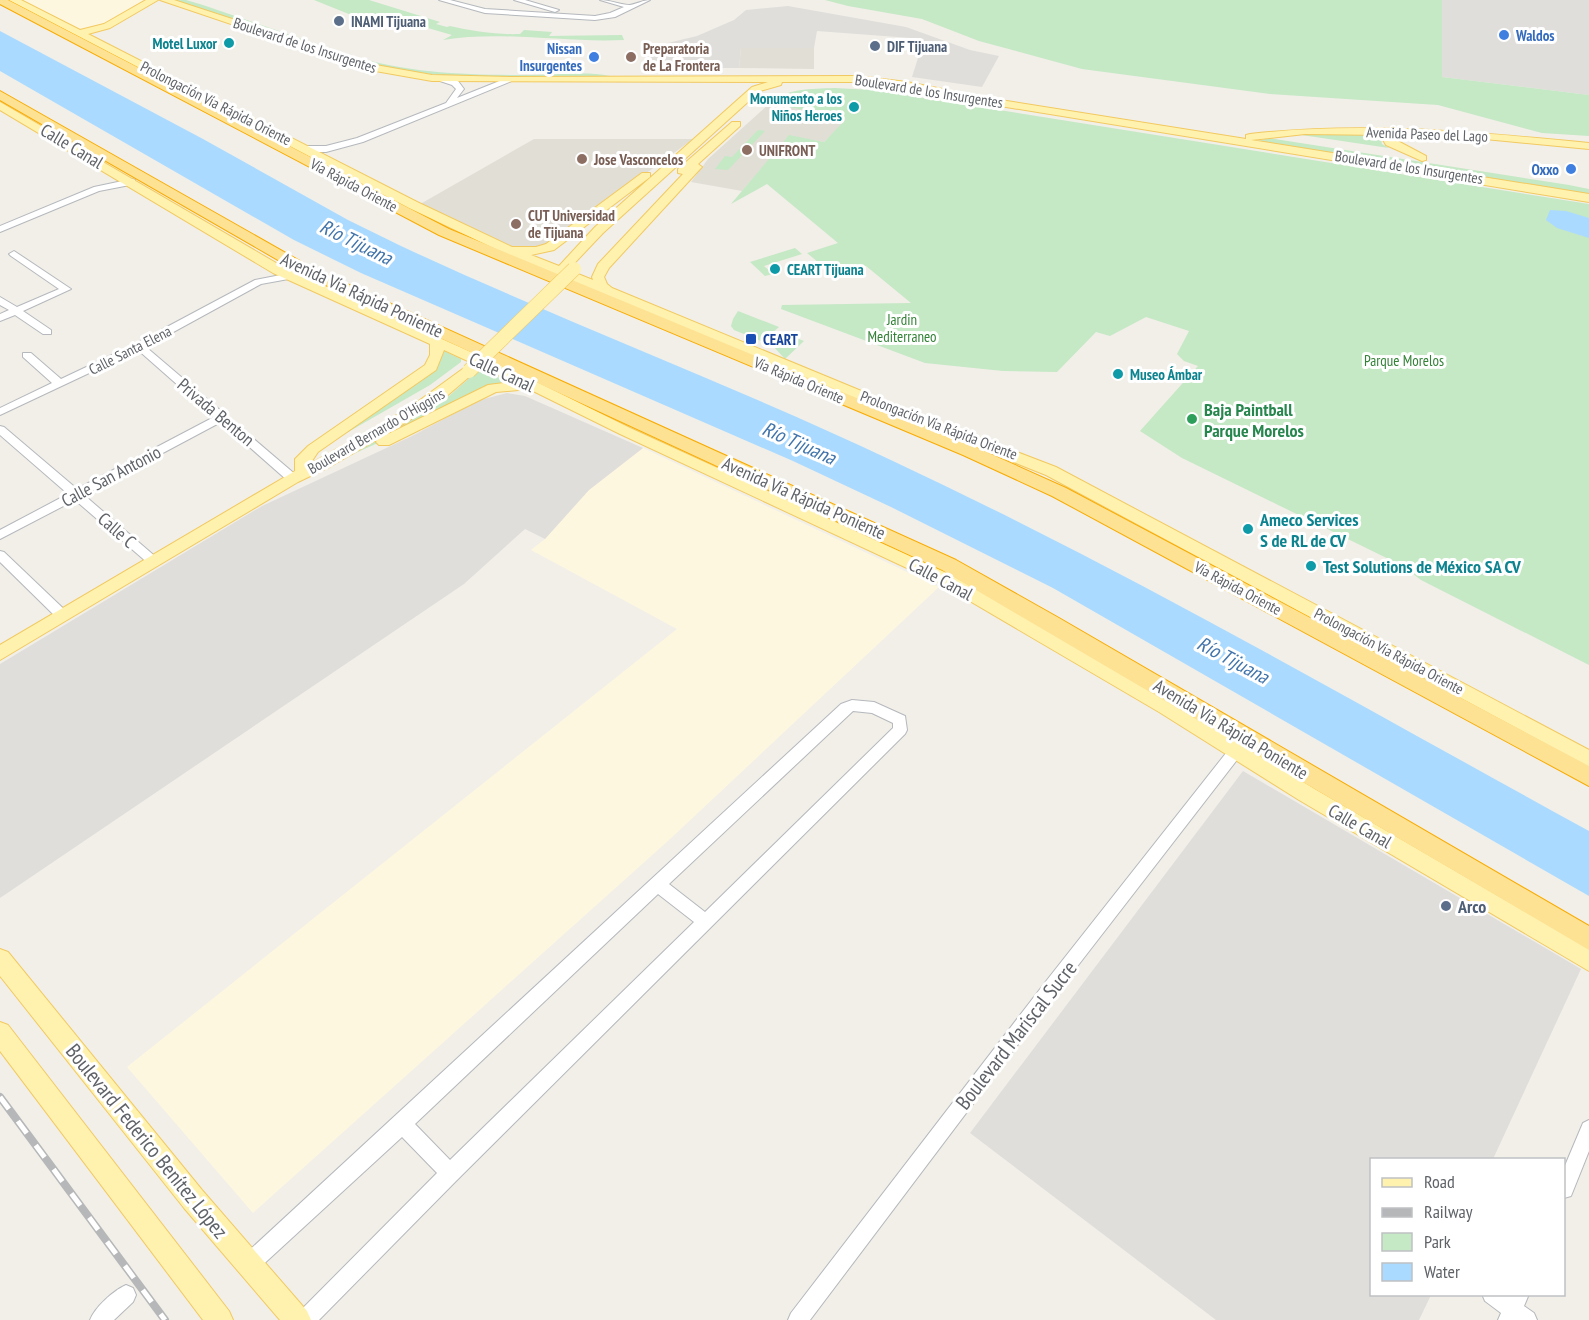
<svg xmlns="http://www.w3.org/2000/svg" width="1589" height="1320" font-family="'PT Sans Narrow',sans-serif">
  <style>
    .commercial { fill: #fef7e0 }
    .industrial { fill: #e0deda }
    .education { fill: #e1ded6 }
    .green { fill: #c5e8c5 }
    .water { fill: #aadaff }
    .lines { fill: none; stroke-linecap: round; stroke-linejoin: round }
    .minor-casing { stroke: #b5b8bc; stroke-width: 2 }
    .major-casing { stroke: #f2c960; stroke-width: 2 }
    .highway-casing { stroke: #f9ab00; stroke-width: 2 }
    .minor { fill: #fff; fill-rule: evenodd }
    .major { fill: #fff2af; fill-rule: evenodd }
    .highway { fill: #fde293; fill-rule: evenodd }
    .rail-casing { stroke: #b6b7b8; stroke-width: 8 }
    .rail { stroke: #fff; stroke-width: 5; stroke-dasharray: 15; stroke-linecap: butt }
    .major-bridge-casing { stroke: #f2c960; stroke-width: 15; stroke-linecap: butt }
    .major-bridge { stroke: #fff2af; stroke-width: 14 }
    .service-dot { fill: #5c6f8a; stroke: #fff; stroke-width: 2 }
    .shop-dot { fill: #3f7fe0; stroke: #fff; stroke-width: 2 }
    .culture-dot { fill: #0f9aa8; stroke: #fff; stroke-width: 2 }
    .education-dot { fill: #8d6e63; stroke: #fff; stroke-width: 2 }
    .transit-dot { fill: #1a4fb4; stroke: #fff; stroke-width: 2 }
    .leisure-dot { fill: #2e9e5b; stroke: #fff; stroke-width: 2 }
    .labels { text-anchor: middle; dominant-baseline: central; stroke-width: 6; stroke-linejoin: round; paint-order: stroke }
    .far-service-label { font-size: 15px; font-weight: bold; fill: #4e5e75; stroke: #fff; text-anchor: start }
    .far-shop-label { font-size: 15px; font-weight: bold; fill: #366cbe; stroke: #fff; text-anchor: end }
    .far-culture-label { font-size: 15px; font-weight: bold; fill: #0d838f; stroke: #fff; text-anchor: end }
    .far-street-label { font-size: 15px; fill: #5f6368; stroke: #fff }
    .far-education-label { font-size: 15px; font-weight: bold; fill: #785e54; stroke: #fff; text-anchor: start }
    .far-park-label { font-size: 15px; fill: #348238; stroke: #fff }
    .far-transit-label { font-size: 15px; font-weight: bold; fill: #164399; stroke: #fff; text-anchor: start }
    .street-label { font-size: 18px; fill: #5f6368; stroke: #fff }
    .leisure-label { font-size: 18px; font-weight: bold; fill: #27864d; stroke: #fff; text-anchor: start }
    .culture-label { font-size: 18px; font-weight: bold; fill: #0d838f; stroke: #fff; text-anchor: start }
    .service-label { font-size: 18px; font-weight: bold; fill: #4e5e75; stroke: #fff; text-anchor: start }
    .water-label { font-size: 20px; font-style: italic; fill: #4174aa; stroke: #fff }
    .near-street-label { font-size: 21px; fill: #5f6368; stroke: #fff }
  </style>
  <rect width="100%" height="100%" fill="#f1efe8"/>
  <g class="commercial">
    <polygon points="21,0 148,0 113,21 79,30"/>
    <polygon points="643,448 939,587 669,840 253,1213 127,1067 677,629 531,550 545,539 589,490"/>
  </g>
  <g class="industrial">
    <polygon points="1442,0 1589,0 1589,95 1442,77"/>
    <polygon points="788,6 906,27 970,50 999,56 982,87 912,77 924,39 817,31 814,48 741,48 739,68 644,68 651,47 697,36 734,20 746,10"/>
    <polygon points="507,393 525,396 643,448 589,490 545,539 525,529 464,584 0,898 0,664 262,506 412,436 480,400"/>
    <polygon points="1243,771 1581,969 1493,1159 1372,1160 1372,1294 1431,1295 1419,1320 1216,1320 970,1133"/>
  </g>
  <g class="education">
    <polygon points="741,48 814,48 814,69 739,68"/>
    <polygon points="770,103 847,119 824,142 789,136 742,191 691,182 708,159"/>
    <polygon points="534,139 693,139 541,250 504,247 415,207"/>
  </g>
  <g class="green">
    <polygon points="175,0 186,0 203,5 334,50 328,50"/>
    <path d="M314,0H369L440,22L436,24L447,27L450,26C471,31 498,35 520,34L524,30L552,32L549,36L622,35L624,40C564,43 501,30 443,40L452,35L397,19L381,27Z"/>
    <polygon points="825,0 1442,0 1442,77 1589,95 1589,136 1542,133 1438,105 1270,94 1082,69 979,41 922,19 848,6"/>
    <path d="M352,56C411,74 471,75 532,75C557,75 586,71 610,76L587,78C506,77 425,82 347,58Z"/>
    <path d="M834,88L873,90L1589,204V665L1421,580L1401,565L1182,458L1140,431L1198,366L1184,361L1177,354L1189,331L1146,317L1110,336L1096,332L1057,372L1003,371L925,363L781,309L782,305L911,303L866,266H850L830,272L807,253L838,243L767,184L731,204L789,135L824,142L846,119L770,103C787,88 811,89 834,88Z"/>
    <polygon points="758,130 765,131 728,170 715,169 725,156 732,157"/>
    <polygon points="1295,134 1380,135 1382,144 1389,148"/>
    <polygon points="1268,138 1569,185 1589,189 1589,194 1259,141"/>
    <polygon points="795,248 802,254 764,266 773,274 765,276 750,262"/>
    <polygon points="738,311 779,327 771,334 780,332 804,341 785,359 773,346 734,330 731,326 733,319"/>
    <polygon points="444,351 461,359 461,362 430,385 315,451 436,370"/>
    <polygon points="481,368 516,384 509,384 340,460 449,396"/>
  </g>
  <g class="water">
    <path d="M0,31L203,139L348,220L401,246C564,322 733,385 895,462C1132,573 1359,705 1589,831V896L1053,588L891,507L793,461L361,273L294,240L0,71Z"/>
    <polygon points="1550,210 1566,211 1589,218 1589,238 1557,228 1546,220"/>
  </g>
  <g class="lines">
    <defs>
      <g id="minor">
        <path d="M439,0H450L485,9L595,16L610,13L624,7L600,0C609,0 622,5 630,5C637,4 643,0 650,0L615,17L595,20L485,13Z"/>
        <polygon points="514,0 525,0 559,10 555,12"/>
        <polygon points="437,76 458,81 464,89 457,98 507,78 514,80 363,142 326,152 306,152 302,149 306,146 326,146 357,138 446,103 456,89 452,85 437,80"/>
        <polygon points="132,179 135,180 135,184 99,191 0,232 0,226 94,187"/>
        <polygon points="14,251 71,289 23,311 51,330 51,334 43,334 15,315 0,321 0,314 9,310 0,305 0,297 17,307 59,289 11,256 9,254"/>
        <polygon points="291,273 296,276 294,278 261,284 146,347 296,475 298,478 296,481 288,481 221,422 84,495 157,558 159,561 157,564 149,564 75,500 0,539 0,530 68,494 0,435 0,426 4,427 77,489 214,417 138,350 0,415 0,408 52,383 23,357 23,353 31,353 61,379 135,344 255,280"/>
        <polygon points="0,551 4,552 68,613 70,616 68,619 58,619 0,562"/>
        <path d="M852,700L874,702L905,716L907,730L905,734L457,1180L319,1320H295L298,1313L437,1173L402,1137L256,1271L249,1274L242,1271L239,1264L242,1257L841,704ZM853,711L872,713L893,723V728L705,912L669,884ZM658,894L694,922L450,1160L415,1124Z"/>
        <polygon points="1235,746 1240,748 1242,752 1240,756 1059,990 810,1320 788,1320 791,1313 1047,980 1230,748"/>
        <polygon points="1589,1120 1589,1151 1571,1196 1564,1198 1564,1168 1583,1123"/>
        <path d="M126,1285L133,1288L136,1295L133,1302L114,1320H90C95,1307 113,1291 126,1285Z"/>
        <polygon points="1482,1294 1529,1294 1524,1306 1534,1313 1537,1320 1498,1320 1501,1313 1485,1301"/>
      </g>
      <g id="major">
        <path d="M9,0H21L80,30L104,24L146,0H158L110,28L88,34L417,202L512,247H536L546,244L642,173H650V177L554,250L531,255L559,266L595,227L752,87L768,82L432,81L364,69L160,0H174L370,64L432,75L510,77L857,76L907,82L988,98L1246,139V135L1250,134C1363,121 1476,132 1589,143V149L1454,136H1397L1394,139L1426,156V160L1422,161L1386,145L1382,138L1384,135L1305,134L1251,140L1589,194V202L988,104L907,88L857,82H782L781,85L760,91L603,233L568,270L593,280L592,277L598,264L683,174L678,173V169L732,122H740V126L698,164L702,167L700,169L609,268L604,277L607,284L612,288L905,409L1056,467L1589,750V767L1046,475L895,415L504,253L409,208Z"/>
        <path d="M0,102L283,267L537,382L630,428L951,575L1173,702L1313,788L1589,949V971L1299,800L1159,712L939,583L620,434L529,389L496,392L389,445H379L376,442L378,439L331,466L298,482L0,660V645L295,471V459L308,446L425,365L430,355V344L273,273L0,110ZM444,350L513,382L488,385L382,437L442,400L476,371L469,367L464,368L409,408L310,464L318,452L436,370Z"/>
        <polygon points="0,949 8,952 202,1190 307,1311 311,1320 280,1320 184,1208 0,976"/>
        <polygon points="0,1022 8,1025 229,1311 233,1320 203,1320 0,1051"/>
      </g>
      <g id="highway">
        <polygon points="0,0 8,0 449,229 975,447 1066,488 1589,766 1589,786 1052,496 963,455 439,235 0,4"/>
        <polygon points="0,91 314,269 956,560 1059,618 1589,926 1589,950 942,570 304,275 0,100"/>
      </g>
    </defs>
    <use href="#minor" class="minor-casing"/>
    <use href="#major" class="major-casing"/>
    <use href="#highway" class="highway-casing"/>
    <use href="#minor" class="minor"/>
    <use href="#major" class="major"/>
    <use href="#highway" class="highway"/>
    <defs>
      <polyline id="rail" points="0,1097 165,1320"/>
    </defs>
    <use href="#rail" class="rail-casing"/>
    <use href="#rail" class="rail"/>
    <defs>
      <polyline id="major-bridge" points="469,371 574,269"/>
    </defs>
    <use href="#major-bridge" class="major-bridge-casing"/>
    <use href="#major-bridge" class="major-bridge"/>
  </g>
  <g class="service-dot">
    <circle cx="339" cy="21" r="6"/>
    <circle cx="875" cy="46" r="6"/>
    <circle cx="1446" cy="906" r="6"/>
  </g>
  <g class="shop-dot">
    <circle cx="1504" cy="35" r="6"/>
    <circle cx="594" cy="57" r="6"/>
    <circle cx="1571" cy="169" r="6"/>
  </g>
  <g class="culture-dot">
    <circle cx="229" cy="43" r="6"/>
    <circle cx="854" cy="107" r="6"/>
    <circle cx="775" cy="269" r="6"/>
    <circle cx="1118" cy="374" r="6"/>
    <circle cx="1248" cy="529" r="6"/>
    <circle cx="1311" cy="566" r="6"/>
  </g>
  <g class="education-dot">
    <circle cx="631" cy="57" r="6"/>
    <circle cx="747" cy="150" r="6"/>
    <circle cx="582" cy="159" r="6"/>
    <circle cx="516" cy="224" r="6"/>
  </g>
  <rect class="transit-dot" x="745" y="333" width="12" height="12" rx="3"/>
  <circle class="leisure-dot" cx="1192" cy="419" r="6"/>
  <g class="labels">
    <g class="far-service-label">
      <text x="351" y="21">INAMI Tijuana</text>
      <text x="887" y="46">DIF Tijuana</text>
    </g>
    <g class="far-shop-label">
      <text x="1516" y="35" text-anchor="start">Waldos</text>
      <text x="582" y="48">Nissan<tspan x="582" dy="17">Insurgentes</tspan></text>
      <text x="1559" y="169">Oxxo</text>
    </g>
    <g class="far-culture-label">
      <text x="217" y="43">Motel Luxor</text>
      <text x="842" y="98">Monumento a los<tspan x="842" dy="17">Niños Heroes</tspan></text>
      <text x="787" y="269" text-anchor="start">CEART Tijuana</text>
      <text x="1130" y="374" text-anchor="start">Museo Ámbar</text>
    </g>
    <g class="far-street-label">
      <text transform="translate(305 45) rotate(18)">Boulevard de los Insurgentes</text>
      <text transform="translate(929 91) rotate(9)">Boulevard de los Insurgentes</text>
      <text transform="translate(216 103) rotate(27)">Prolongación Vía Rápida Oriente</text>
      <text transform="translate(1427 134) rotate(2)">Avenida Paseo del Lago</text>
      <text transform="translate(1409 167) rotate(9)">Boulevard de los Insurgentes</text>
      <text transform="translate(354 185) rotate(28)">Vía Rápida Oriente</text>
      <text transform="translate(130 350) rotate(-27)">Calle Santa Elena</text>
      <text transform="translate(799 380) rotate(23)">Vía Rápida Oriente</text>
      <text transform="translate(939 425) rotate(21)">Prolongación Vía Rápida Oriente</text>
      <text transform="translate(376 431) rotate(-30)">Boulevard Bernardo O'Higgins</text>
      <text transform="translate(1238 588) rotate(28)">Vía Rápida Oriente</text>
      <text transform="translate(1389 651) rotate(28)">Prolongación Vía Rápida Oriente</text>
    </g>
    <g class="far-education-label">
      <text x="643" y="48">Preparatoria<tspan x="643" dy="17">de La Frontera</tspan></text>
      <text x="759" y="150">UNIFRONT</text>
      <text x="594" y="159">Jose Vasconcelos</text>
      <text x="528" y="215">CUT Universidad<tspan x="528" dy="17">de Tijuana</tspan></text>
    </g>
    <g class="far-park-label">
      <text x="902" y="319">Jardin<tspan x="902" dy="17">Mediterraneo</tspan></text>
      <text x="1404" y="360">Parque Morelos</text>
    </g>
    <g class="far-transit-label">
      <text x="763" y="339">CEART</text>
    </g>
    <g class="street-label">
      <text transform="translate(72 146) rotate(31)">Calle Canal</text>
      <text transform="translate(362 295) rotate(25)">Avenida Vía Rápida Poniente</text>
      <text transform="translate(502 372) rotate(25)">Calle Canal</text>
      <text transform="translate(216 412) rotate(40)">Privada Benton</text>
      <text transform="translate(111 476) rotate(-28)">Calle San Antonio</text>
      <text transform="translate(804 498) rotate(24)">Avenida Vía Rápida Poniente</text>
      <text transform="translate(117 530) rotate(41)">Calle C</text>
      <text transform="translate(941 579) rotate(28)">Calle Canal</text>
      <text transform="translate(1231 729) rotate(31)">Avenida Vía Rápida Poniente</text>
      <text transform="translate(1360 826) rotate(30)">Calle Canal</text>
    </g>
    <g class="leisure-label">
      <text x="1204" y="409">Baja Paintball<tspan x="1204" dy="21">Parque Morelos</tspan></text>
    </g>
    <g class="culture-label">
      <text x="1260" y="519">Ameco Services<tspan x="1260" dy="21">S de RL de CV</tspan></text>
      <text x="1323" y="566">Test Solutions de México SA CV</text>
    </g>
    <g class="service-label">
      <text x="1458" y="906">Arco</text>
    </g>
    <g class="water-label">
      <text transform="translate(356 242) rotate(26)">Río Tijuana</text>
      <text transform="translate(799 443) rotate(24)">Río Tijuana</text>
      <text transform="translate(1233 660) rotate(28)">Río Tijuana</text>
    </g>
    <g class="near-street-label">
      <text transform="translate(1016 1035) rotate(-52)">Boulevard Mariscal Sucre</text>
      <text transform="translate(147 1141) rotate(51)">Boulevard Federico Benítez López</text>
    </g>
  </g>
  <rect x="1370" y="1158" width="195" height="138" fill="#ffffff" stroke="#bfc1c3" stroke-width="1.5"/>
  <rect x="1382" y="1178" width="30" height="9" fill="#fff2af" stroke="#bfc1c3" stroke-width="1.5"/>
  <text x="1424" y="1188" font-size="18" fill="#5f6368">Road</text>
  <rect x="1382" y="1208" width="30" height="9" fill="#b6b7b8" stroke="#bfc1c3" stroke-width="1.5"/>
  <text x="1424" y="1218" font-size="18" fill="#5f6368">Railway</text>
  <rect x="1382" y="1233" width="30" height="18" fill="#c5e8c5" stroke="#bfc1c3" stroke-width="1.5"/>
  <text x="1424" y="1248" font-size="18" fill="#5f6368">Park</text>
  <rect x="1382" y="1263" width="30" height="18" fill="#aadaff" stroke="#bfc1c3" stroke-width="1.5"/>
  <text x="1424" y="1278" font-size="18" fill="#5f6368">Water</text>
</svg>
